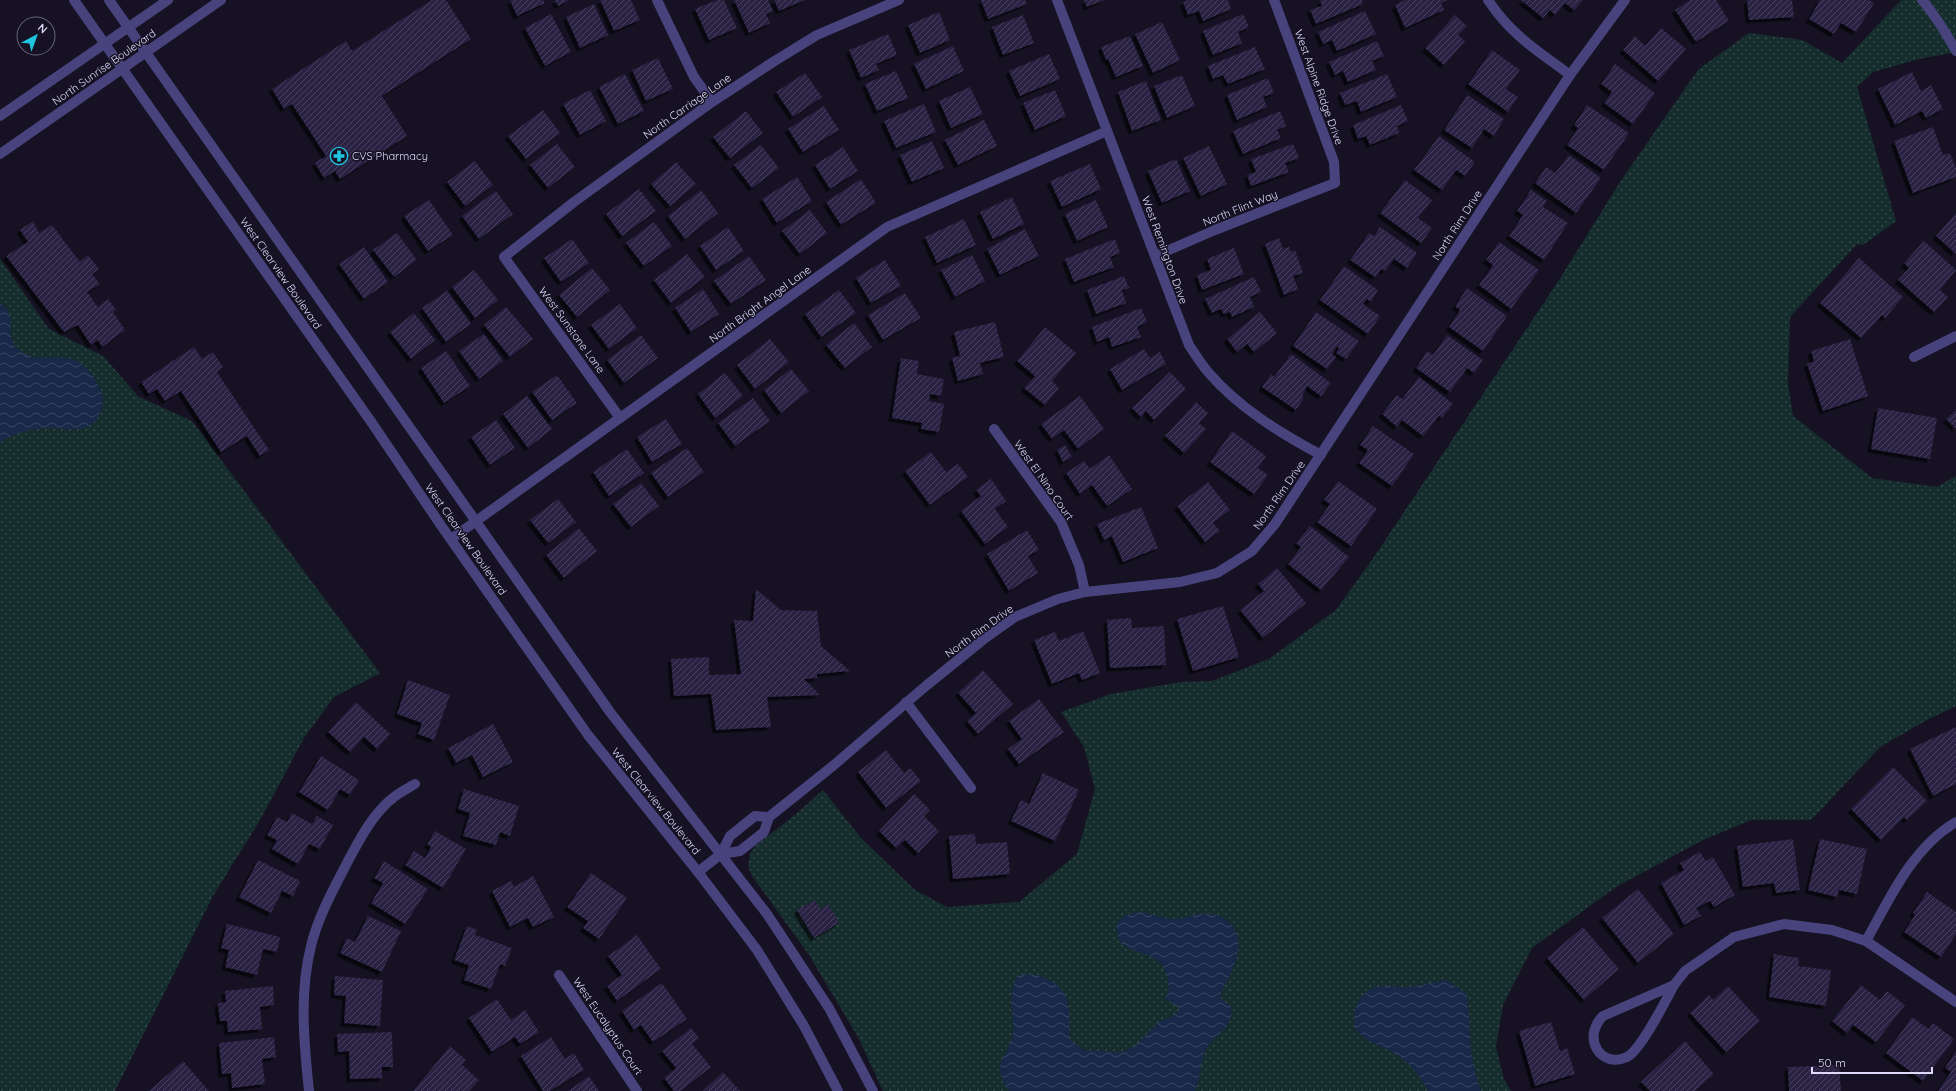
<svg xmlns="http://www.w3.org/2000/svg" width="1956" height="1091" font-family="Quicksand,sans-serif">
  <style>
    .grass { fill: url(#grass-dots) }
    .water { fill: url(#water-waves) }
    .building { fill: url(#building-hatch); filter: url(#shadow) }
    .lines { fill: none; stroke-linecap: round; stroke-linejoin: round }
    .minor { stroke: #48437c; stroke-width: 10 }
    .tertiary { stroke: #48437c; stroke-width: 10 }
    .labels { text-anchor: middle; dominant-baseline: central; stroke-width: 3; stroke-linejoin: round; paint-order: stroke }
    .street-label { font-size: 11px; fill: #dfdafa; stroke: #161224 }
    .poi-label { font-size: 11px; fill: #dfdafa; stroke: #161224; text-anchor: start }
  </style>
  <defs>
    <pattern id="grass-dots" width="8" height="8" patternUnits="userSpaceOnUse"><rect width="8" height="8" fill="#162d2d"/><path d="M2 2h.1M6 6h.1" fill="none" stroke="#374b4c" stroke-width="1.8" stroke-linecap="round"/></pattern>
    <pattern id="water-waves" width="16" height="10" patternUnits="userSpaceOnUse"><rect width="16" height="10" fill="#172848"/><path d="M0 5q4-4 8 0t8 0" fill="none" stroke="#384763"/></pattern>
    <pattern id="building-hatch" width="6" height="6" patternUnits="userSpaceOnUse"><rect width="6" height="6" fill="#292042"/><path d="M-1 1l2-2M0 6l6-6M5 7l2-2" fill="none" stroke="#48405e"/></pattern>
    <filter id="shadow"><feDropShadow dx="-3.5" dy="3.5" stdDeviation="0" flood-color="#0009"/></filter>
  </defs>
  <rect width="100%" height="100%" fill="#161224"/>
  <g class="grass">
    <polygon points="1901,0 1956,0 1956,52 1919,59 1873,72 1857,87 1896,221 1863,245 1857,244 1790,317 1788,383 1793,416 1872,478 1937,487 1956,476 1956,706 1927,720 1880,747 1811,820 1751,820 1701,841 1616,887 1532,948 1503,1005 1496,1047 1504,1079 1511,1091 883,1091 858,1037 809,955 752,876 748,866 750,854 755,846 795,815 823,790 861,838 915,890 947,907 1019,902 1077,854 1095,789 1084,747 1061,712 1111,694 1181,682 1212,681 1269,659 1336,610 1374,557 1559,280 1620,182 1686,87 1699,69 1749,33 1802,40 1842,63"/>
    <polygon points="0,259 49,329 103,356 139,397 192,421 380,673 334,697 304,738 260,820 213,896 115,1091 0,1091"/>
  </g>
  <g class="water">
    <path d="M0,303C20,314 2,337 19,350C37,365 61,351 80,363C90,370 99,383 102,395C104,402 102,410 99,416C86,437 62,426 43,428C27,430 13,434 0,442Z"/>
    <path d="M1141,912C1151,914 1160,918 1171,919C1184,920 1197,912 1210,914C1217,915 1224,917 1229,922C1251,943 1229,974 1220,996L1222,1000L1230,1005C1237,1024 1218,1033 1208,1046C1199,1059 1201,1077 1195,1091H1009C1004,1085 1000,1077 1000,1068C1001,1057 1009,1049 1012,1039C1017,1015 1004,1002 1018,975C1026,973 1036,975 1045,978C1074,990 1069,1012 1069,1039L1083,1049L1084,1052C1096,1048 1108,1054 1121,1052C1139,1048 1145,1034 1158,1023C1165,1018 1173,1018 1179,1011V1008L1165,998C1169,992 1169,987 1168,980C1163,949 1137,958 1119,941L1116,926C1122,915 1128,914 1141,912Z"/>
    <path d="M1447,980L1467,994C1471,1028 1468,1058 1481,1091H1428C1419,1073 1407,1060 1390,1051C1378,1045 1364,1040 1355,1029C1352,1007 1360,987 1385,986C1392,985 1400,988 1407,987C1420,986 1434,982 1447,980Z"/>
  </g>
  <g class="building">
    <polygon points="432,0 446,0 471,39 382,96 407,136 340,179 335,171 324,178 315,163 326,156 292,104 284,109 272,89 346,41 352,51"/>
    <polygon points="510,0 543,0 545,3 517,16"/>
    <polygon points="555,0 569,0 558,6"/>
    <polygon points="600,0 631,0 640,20 614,31"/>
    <polygon points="717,0 724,0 737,28 709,40 695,9"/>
    <polygon points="734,0 768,0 773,11 766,14 770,23 749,33"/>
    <polygon points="774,0 805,0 779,11"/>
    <polygon points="981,0 1025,0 1027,4 988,19"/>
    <polygon points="1084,0 1104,0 1087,7"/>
    <polygon points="1188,0 1228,0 1231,9 1203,21 1199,11 1188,15 1183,2"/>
    <polygon points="1320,0 1362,0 1363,4 1316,24 1310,10 1322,6"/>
    <polygon points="1405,0 1447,0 1441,3 1444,10 1405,28 1395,5"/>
    <polygon points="1521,0 1583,0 1574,10 1565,3 1555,15 1550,10 1543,18"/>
    <polygon points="1690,0 1716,0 1729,21 1696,42 1675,10"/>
    <polygon points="1747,0 1792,0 1794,17 1749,20"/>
    <polygon points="1820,0 1869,0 1874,3 1856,32 1841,23 1834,34 1809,19"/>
    <polygon points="594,4 608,35 580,48 566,17"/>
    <polygon points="1365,11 1376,34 1337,51 1332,40 1323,44 1318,32"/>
    <polygon points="939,12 950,40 920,53 908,25"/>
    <polygon points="551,14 571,52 545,66 525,28"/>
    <polygon points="1243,14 1249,27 1238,32 1242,43 1213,55 1203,31"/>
    <polygon points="1023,15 1034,43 1003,55 992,27"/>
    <polygon points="1455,15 1467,26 1458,35 1465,41 1444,65 1425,48"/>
    <polygon points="1162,22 1180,60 1153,73 1135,34"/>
    <polygon points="1661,28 1686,49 1658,81 1623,50 1635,36 1645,46"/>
    <polygon points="888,34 897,55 876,64 879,70 861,78 849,50"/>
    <polygon points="1130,36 1143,66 1116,77 1108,59 1106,60 1101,47"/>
    <polygon points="1377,41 1384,56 1372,61 1376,70 1348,82 1343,71 1335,75 1329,62"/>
    <polygon points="953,46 964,71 926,89 914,64"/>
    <polygon points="1255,47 1265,69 1228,84 1223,75 1213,79 1208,66"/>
    <polygon points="1492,50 1520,70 1506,89 1518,97 1508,112 1468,84"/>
    <polygon points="1049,54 1060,79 1020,96 1009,71"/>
    <polygon points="658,58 673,89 646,101 632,70"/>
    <polygon points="1615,64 1655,93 1633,124 1604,103 1612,92 1601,84"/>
    <polygon points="896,71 908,98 877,111 865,84"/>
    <polygon points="1912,72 1921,91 1931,85 1943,109 1926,118 1922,111 1895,125 1878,89"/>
    <polygon points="805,73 822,97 793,117 776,92"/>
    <polygon points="625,74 644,111 618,124 599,87"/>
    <polygon points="1387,74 1397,97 1361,112 1357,101 1345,105 1340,93"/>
    <polygon points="1182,75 1195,106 1167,118 1154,86"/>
    <polygon points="1268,78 1274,93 1263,97 1267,107 1237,120 1227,95"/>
    <polygon points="1146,81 1161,120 1132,131 1118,92"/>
    <polygon points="970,87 983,114 951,128 939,101"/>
    <polygon points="590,90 606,121 580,135 563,104"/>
    <polygon points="1055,90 1066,116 1035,130 1023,103"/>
    <polygon points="1467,95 1504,119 1494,136 1484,129 1472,148 1444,130"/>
    <polygon points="924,104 936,132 896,148 884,121"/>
    <polygon points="1401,105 1408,121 1397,126 1399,133 1370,145 1366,136 1358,139 1353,125"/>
    <polygon points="1587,105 1629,133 1604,170 1567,145 1578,128 1574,125"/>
    <polygon points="824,106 839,130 803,152 788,129"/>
    <polygon points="543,110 560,133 526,159 508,136"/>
    <polygon points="746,111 763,133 730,158 713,137"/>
    <polygon points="1280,111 1286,126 1277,130 1281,138 1243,154 1233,131"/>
    <polygon points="984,120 997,146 958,165 945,140"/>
    <polygon points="1933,127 1943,155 1950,153 1956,168 1956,177 1913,193 1894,141"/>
    <polygon points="1439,136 1475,162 1465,176 1456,170 1442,190 1414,170"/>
    <polygon points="932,141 944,168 912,182 900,155"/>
    <polygon points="557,144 575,167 548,188 530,165"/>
    <polygon points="1293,144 1299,158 1285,163 1289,172 1251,186 1247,175 1256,172 1251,159"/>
    <polygon points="761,145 779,168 752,188 734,165"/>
    <polygon points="1209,146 1227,184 1201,196 1183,158"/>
    <polygon points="843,147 858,171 830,189 815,165"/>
    <polygon points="1569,155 1601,178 1576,213 1535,183 1546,167 1555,173"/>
    <polygon points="1176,159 1190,191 1162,203 1148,171"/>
    <polygon points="475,161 493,185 465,206 447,182"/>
    <polygon points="676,162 696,184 670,206 651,184"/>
    <polygon points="1090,164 1101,189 1062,207 1050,181"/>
    <polygon points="797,177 812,201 777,223 762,199"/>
    <polygon points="861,179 876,203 841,225 826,202"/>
    <polygon points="1405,180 1432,200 1418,218 1432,228 1421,243 1380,213"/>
    <polygon points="639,189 656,211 622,236 606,214"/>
    <polygon points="701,190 718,213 685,239 668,216"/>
    <polygon points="1531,190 1547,201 1543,207 1568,223 1544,260 1509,236 1523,215 1517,211"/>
    <polygon points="496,191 513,214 479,239 462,216"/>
    <polygon points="1012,197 1024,224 993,239 980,212"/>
    <polygon points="429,200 453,235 428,251 404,216"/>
    <polygon points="1096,200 1108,227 1077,241 1065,214"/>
    <polygon points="810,210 827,233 800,254 782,231"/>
    <polygon points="1956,213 1956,254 1936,236"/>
    <polygon points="964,219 976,245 937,263 925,237"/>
    <polygon points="33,221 39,233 52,225 80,262 88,255 99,269 92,274 100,284 87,292 98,307 108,299 116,310 113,312 125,330 102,347 98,340 91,345 78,325 64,332 6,256 28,242 20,230"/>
    <polygon points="654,222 672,246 644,266 626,243"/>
    <polygon points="728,227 744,251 716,270 700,246"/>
    <polygon points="1380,227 1417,253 1407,268 1394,259 1385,271 1381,269 1375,277 1350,260 1369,233 1374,236"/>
    <polygon points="1025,229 1039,256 1000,275 987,249"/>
    <polygon points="397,233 417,260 394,277 373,250"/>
    <polygon points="1279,238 1283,249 1289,247 1291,252 1295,250 1303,273 1293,276 1298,289 1284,295 1265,244"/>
    <polygon points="572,239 589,263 561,282 544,258"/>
    <polygon points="1115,239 1120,253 1110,257 1114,267 1074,282 1065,259"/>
    <polygon points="1924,241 1956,270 1940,290 1948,297 1934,312 1898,280 1909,268 1904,263"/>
    <polygon points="1499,242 1539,270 1511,309 1479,285 1493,265 1486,260"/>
    <polygon points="364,247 388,282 364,299 339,264"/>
    <polygon points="1234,248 1244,274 1202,290 1197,275 1211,270 1207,259"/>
    <polygon points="687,254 705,277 671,303 654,280"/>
    <polygon points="972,255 985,281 955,297 941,270"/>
    <polygon points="749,256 766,280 731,304 714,281"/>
    <polygon points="1859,258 1903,297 1885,318 1882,315 1861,338 1820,303"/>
    <polygon points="885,260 901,286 871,303 856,278"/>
    <polygon points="1344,266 1378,290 1371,302 1367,299 1363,304 1380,316 1368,334 1320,300"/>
    <polygon points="592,268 610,290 577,317 559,295"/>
    <polygon points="474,270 498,300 475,318 452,287"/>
    <polygon points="1124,276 1129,288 1122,290 1126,303 1096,314 1087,290"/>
    <polygon points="1254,277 1261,292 1250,297 1254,307 1232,317 1230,312 1224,314 1221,309 1212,313 1205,299"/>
    <polygon points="1467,288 1507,316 1483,351 1449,327 1460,310 1455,306"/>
    <polygon points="703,289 719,314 691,332 675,308"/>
    <polygon points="839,290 856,313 821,337 805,314"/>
    <polygon points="447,291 471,324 446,342 422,308"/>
    <polygon points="905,293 921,318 883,340 868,315"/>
    <polygon points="620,304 637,328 609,349 591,325"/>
    <polygon points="506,307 533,339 510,357 484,325"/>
    <polygon points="1141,308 1147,322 1137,327 1141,337 1112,347 1109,337 1097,342 1092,327"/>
    <polygon points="1260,312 1277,333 1254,352 1247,344 1237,352 1227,339"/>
    <polygon points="1316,312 1359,341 1346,359 1336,353 1339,348 1337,346 1332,354 1336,357 1327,369 1293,346"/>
    <polygon points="414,313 435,340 411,359 390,332"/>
    <polygon points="995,322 1004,357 980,363 983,374 958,381 952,358 960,356 954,332"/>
    <polygon points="854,323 872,347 845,368 826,345"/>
    <polygon points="1045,327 1076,353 1052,381 1059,388 1045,405 1024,388 1035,376 1017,361"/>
    <polygon points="484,334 503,361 479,379 459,351"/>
    <polygon points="641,335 658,358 624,383 607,360"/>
    <polygon points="1447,335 1483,360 1474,373 1467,368 1450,392 1416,368 1427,351 1433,355"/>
    <polygon points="770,339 789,362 755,389 737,365"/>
    <polygon points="1850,339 1868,396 1823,411 1807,364 1814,361 1811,351"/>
    <polygon points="194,347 202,359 213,352 223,367 217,372 269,450 260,456 247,436 221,452 181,391 165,401 157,389 149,394 141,382"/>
    <polygon points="1144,349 1150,358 1160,352 1166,364 1122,390 1110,369"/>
    <polygon points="446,351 470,386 444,403 421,368"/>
    <polygon points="1291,354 1331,383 1321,396 1307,386 1302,397 1304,398 1296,410 1262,387 1271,374 1274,377"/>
    <polygon points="901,358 919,361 917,374 944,379 941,396 930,394 929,401 944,404 939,432 921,429 922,423 892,418"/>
    <polygon points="791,369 809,391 781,413 764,390"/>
    <polygon points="1170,372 1186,389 1154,420 1146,411 1141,417 1132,408"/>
    <polygon points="725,373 743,396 715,418 698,394"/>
    <polygon points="557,375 577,403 552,420 532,392"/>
    <polygon points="1419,377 1453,404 1442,418 1439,416 1423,436 1402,420 1397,427 1382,414 1397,395 1402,399"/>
    <polygon points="527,396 552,429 528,448 503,414"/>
    <polygon points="1080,396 1104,429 1078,449 1064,430 1052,439 1041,424"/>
    <polygon points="753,398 770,421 735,446 718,423"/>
    <polygon points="1196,402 1208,413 1199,423 1206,429 1184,453 1165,436"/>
    <polygon points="1878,408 1937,418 1930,459 1871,449"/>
    <polygon points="1956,410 1956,429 1946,419"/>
    <polygon points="666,419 682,444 652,462 637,437"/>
    <polygon points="496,420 515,448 490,465 471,437"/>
    <polygon points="1373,426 1414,454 1392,486 1359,463 1368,450 1360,445"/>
    <polygon points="1232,431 1266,456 1258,468 1268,475 1254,494 1210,462"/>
    <polygon points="1065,445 1072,457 1063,462 1057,450"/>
    <polygon points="687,448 704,472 668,497 651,473"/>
    <polygon points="627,449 644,473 609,496 593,472"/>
    <polygon points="931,452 946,472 958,464 968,477 930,505 905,471"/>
    <polygon points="1109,455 1132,489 1107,506 1092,485 1080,494 1066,473 1084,461 1090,469"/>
    <polygon points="991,479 1006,501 995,509 1008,527 985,544 961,511 981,496 976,490"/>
    <polygon points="1338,481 1377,509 1351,546 1317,522 1330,504 1324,500"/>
    <polygon points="1208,482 1230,510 1213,523 1220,531 1205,542 1177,506"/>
    <polygon points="641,483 659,506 631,527 613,504"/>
    <polygon points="558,499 576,522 548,543 530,520"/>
    <polygon points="1141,507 1158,548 1123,562 1112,536 1104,540 1097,524"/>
    <polygon points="1310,526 1349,557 1321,590 1288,564 1301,547 1296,543"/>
    <polygon points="579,528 597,551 564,578 546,555"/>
    <polygon points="1027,530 1039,550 1028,556 1038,573 1009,591 987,554"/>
    <polygon points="1277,568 1306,603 1263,638 1240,610 1264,591 1258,584"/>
    <polygon points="756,589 781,610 817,611 821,646 850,671 817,674 817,678 804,679 820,695 767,697 771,727 716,730 711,694 674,696 671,659 709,657 709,675 741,674 734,620 753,621"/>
    <polygon points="1223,606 1239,657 1193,671 1177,619"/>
    <polygon points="1131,618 1132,628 1164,626 1166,665 1110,668 1107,620"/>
    <polygon points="1083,631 1100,673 1082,680 1079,673 1052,684 1034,640 1055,632 1059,641"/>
    <polygon points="983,670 1013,704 978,734 967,721 976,713 958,693"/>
    <polygon points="408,680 450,695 434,740 418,734 422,723 397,714"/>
    <polygon points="1039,699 1064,732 1019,764 1008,749 1022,739 1009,721"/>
    <polygon points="356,702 390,734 377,749 364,737 350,752 328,732"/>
    <polygon points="493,724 513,762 483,777 472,755 456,763 448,748"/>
    <polygon points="1956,727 1956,784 1933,796 1910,749"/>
    <polygon points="886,750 904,773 910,768 921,781 886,808 858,772"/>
    <polygon points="321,756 359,780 350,795 340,789 328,810 299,792"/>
    <polygon points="1893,767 1927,801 1907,820 1904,817 1881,840 1851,809"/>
    <polygon points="1043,773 1079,790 1055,841 1011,821 1021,800 1029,804"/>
    <polygon points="464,789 519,806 510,836 500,832 496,845 463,836 470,813 458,809"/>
    <polygon points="914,794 930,810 924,816 939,831 918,853 905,840 896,848 879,831"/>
    <polygon points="292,813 312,824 317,816 333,825 320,849 309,844 298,864 272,849 277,840 267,835 277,817 287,822"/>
    <polygon points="435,831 466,849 443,888 405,865 414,851 425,858 431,847 427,844"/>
    <polygon points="975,834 976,844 1007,842 1010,874 953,879 949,836"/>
    <polygon points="1793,839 1800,890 1776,893 1774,883 1743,887 1737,846"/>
    <polygon points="1820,839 1867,849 1857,894 1839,890 1837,897 1808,890"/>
    <polygon points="1700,852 1706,861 1713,857 1735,895 1714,907 1710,901 1696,908 1701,916 1684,925 1661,883 1684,870 1680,863"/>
    <polygon points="258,860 300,881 293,896 282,891 271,913 239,897"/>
    <polygon points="384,861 428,889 405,924 371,903 383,883 374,878"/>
    <polygon points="591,873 627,898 599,939 583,928 588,921 567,907"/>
    <polygon points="533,876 554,917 533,927 528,918 510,927 492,891 511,881 514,887"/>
    <polygon points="1638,889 1674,934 1638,963 1602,918"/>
    <polygon points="1927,892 1956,912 1956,934 1941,957 1904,932 1915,915 1913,913"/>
    <polygon points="815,900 820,909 828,904 839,923 814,938 797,910"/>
    <polygon points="368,916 401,931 382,972 340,953 347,938 355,942"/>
    <polygon points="227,924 280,937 277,952 263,949 257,975 225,967 229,950 221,948"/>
    <polygon points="467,926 477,930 475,935 512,948 505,966 500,964 491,989 464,980 469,965 454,960"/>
    <polygon points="1583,927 1619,969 1584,1000 1547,958"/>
    <polygon points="637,935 661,969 617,1001 607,986 622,975 608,956"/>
    <polygon points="1774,954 1799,958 1798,966 1831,970 1826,1006 1769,997"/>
    <polygon points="335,976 383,980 380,1026 344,1023 346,996 334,995"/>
    <polygon points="662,983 687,1019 653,1042 641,1025 634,1030 622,1011"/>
    <polygon points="1861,985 1880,1000 1887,991 1905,1005 1876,1042 1853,1025 1847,1033 1832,1021"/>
    <polygon points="273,986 274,1005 260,1007 262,1029 228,1032 227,1021 220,1021 218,1003 226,1002 225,991"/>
    <polygon points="1728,986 1760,1021 1726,1052 1690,1013 1709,995 1713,1000"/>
    <polygon points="497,999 511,1020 525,1010 539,1032 520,1044 515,1037 492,1052 469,1018"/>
    <polygon points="1912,1017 1929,1029 1933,1023 1954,1039 1923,1081 1886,1053"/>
    <polygon points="1551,1022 1560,1051 1567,1048 1575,1074 1535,1086 1519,1031"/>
    <polygon points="691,1028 699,1038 692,1044 711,1067 681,1091 674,1091 664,1078 676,1068 662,1051"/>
    <polygon points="392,1032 393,1067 382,1067 382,1078 350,1079 349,1051 338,1052 337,1034"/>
    <polygon points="274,1037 276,1057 262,1059 265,1084 232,1088 231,1073 222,1074 219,1043"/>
    <polygon points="551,1037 565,1059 574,1053 584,1070 550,1091 543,1091 521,1056"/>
    <polygon points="1685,1041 1714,1074 1695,1091 1650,1091 1641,1082"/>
    <polygon points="450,1046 466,1060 462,1065 479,1080 469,1091 413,1091"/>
    <polygon points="1956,1051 1956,1091 1938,1091 1951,1072 1945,1068"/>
    <polygon points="183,1061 209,1091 149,1091"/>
    <polygon points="1839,1065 1841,1091 1789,1091 1788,1067"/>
    <polygon points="723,1072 740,1091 703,1091"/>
    <polygon points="589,1076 599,1091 568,1091"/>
  </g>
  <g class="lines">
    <g class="minor">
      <polyline points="657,0 694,77 712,102"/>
      <path d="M1057,0L1189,345C1195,354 1201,364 1208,372C1239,408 1280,433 1321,455"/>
      <path d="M1488,0C1512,36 1537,50 1570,75"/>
      <path d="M1922,0C1936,16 1946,33 1956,51"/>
      <polyline points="1155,256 1215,230 1335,183 1334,162 1274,0"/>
      <polyline points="1914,357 1956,336"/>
      <polyline points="620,418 504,257 574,202 712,102 773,62 817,35 899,0"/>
      <polyline points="994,429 1061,522 1079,565 1085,592"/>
      <polyline points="451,539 887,227 1107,131"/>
      <polyline points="906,702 971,788"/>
      <polyline points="721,854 740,851 764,832 769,817 834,765 927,685 984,639 1015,617 1058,599 1085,592 1180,582 1217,573 1252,551 1275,524 1570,75 1625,0"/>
      <polyline points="698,872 721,854 730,836 755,816 769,817"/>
      <path d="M1866,941C1890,898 1912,848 1956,822"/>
      <polyline points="559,975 637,1091"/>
      <polyline points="1674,985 1685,971 1734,937 1784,924 1832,930 1866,941 1956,1002"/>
      <path d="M1674,985C1666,1000 1641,1050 1627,1057C1601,1069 1581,1038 1603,1016Z"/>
      <path d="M309,1091C304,1043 299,994 311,946C318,917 333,890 347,863C359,840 373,813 394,797C400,792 408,788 415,784"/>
    </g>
    <g class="tertiary">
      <polyline points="74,0 372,423 440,524 588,735 698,872 757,950 804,1026 838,1091"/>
      <polyline points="109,0 610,712 767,914 829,1008 873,1091"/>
      <polyline points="0,116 168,0"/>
      <polyline points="0,154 221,0"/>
    </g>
  </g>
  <defs>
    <symbol id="pharmacy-ring" viewBox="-11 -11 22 22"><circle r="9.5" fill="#161224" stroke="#1fc5e1" stroke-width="1.5"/><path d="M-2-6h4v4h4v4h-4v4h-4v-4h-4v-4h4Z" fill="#1fc5e1"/></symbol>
  </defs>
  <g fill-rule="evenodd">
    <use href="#pharmacy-ring" x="329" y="146" width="20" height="20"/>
  </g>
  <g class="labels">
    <g class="street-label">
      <text transform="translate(104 67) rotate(-35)">North Sunrise Boulevard</text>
      <text transform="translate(1319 87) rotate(70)">West Alpine Ridge Drive</text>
      <text transform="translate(687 106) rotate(-35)">North Carriage Lane</text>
      <text transform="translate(1240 208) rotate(-22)">North Flint Way</text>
      <text transform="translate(1457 225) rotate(-57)">North Rim Drive</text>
      <text transform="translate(1165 250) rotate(70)">West Remington Drive</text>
      <text transform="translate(281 273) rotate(55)">West Clearview Boulevard</text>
      <text transform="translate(760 304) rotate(-36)">North Bright Angel Lane</text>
      <text transform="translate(572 330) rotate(54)">West Sunstone Lane</text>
      <text transform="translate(1044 480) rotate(55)">West El Nino Court</text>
      <text transform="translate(1279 495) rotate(-55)">North Rim Drive</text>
      <text transform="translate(466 539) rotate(55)">West Clearview Boulevard</text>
      <text transform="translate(979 631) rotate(-36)">North Rim Drive</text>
      <text transform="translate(656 801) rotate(51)">West Clearview Boulevard</text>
      <text transform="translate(608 1026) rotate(56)">West Eucalyptus Court</text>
    </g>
    <g class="poi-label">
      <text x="352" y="156">CVS Pharmacy</text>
    </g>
  </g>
  <g transform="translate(36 36) rotate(41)"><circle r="19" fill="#161224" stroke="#66627a"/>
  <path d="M0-3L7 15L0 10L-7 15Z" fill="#1fc5e1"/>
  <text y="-6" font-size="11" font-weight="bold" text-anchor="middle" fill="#dfdafa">N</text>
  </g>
  <path d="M1812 1067v6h120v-6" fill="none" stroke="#dfdafa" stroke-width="2"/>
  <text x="1818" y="1067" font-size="12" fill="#dfdafa" stroke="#161224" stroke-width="3" paint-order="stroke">50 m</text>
</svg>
